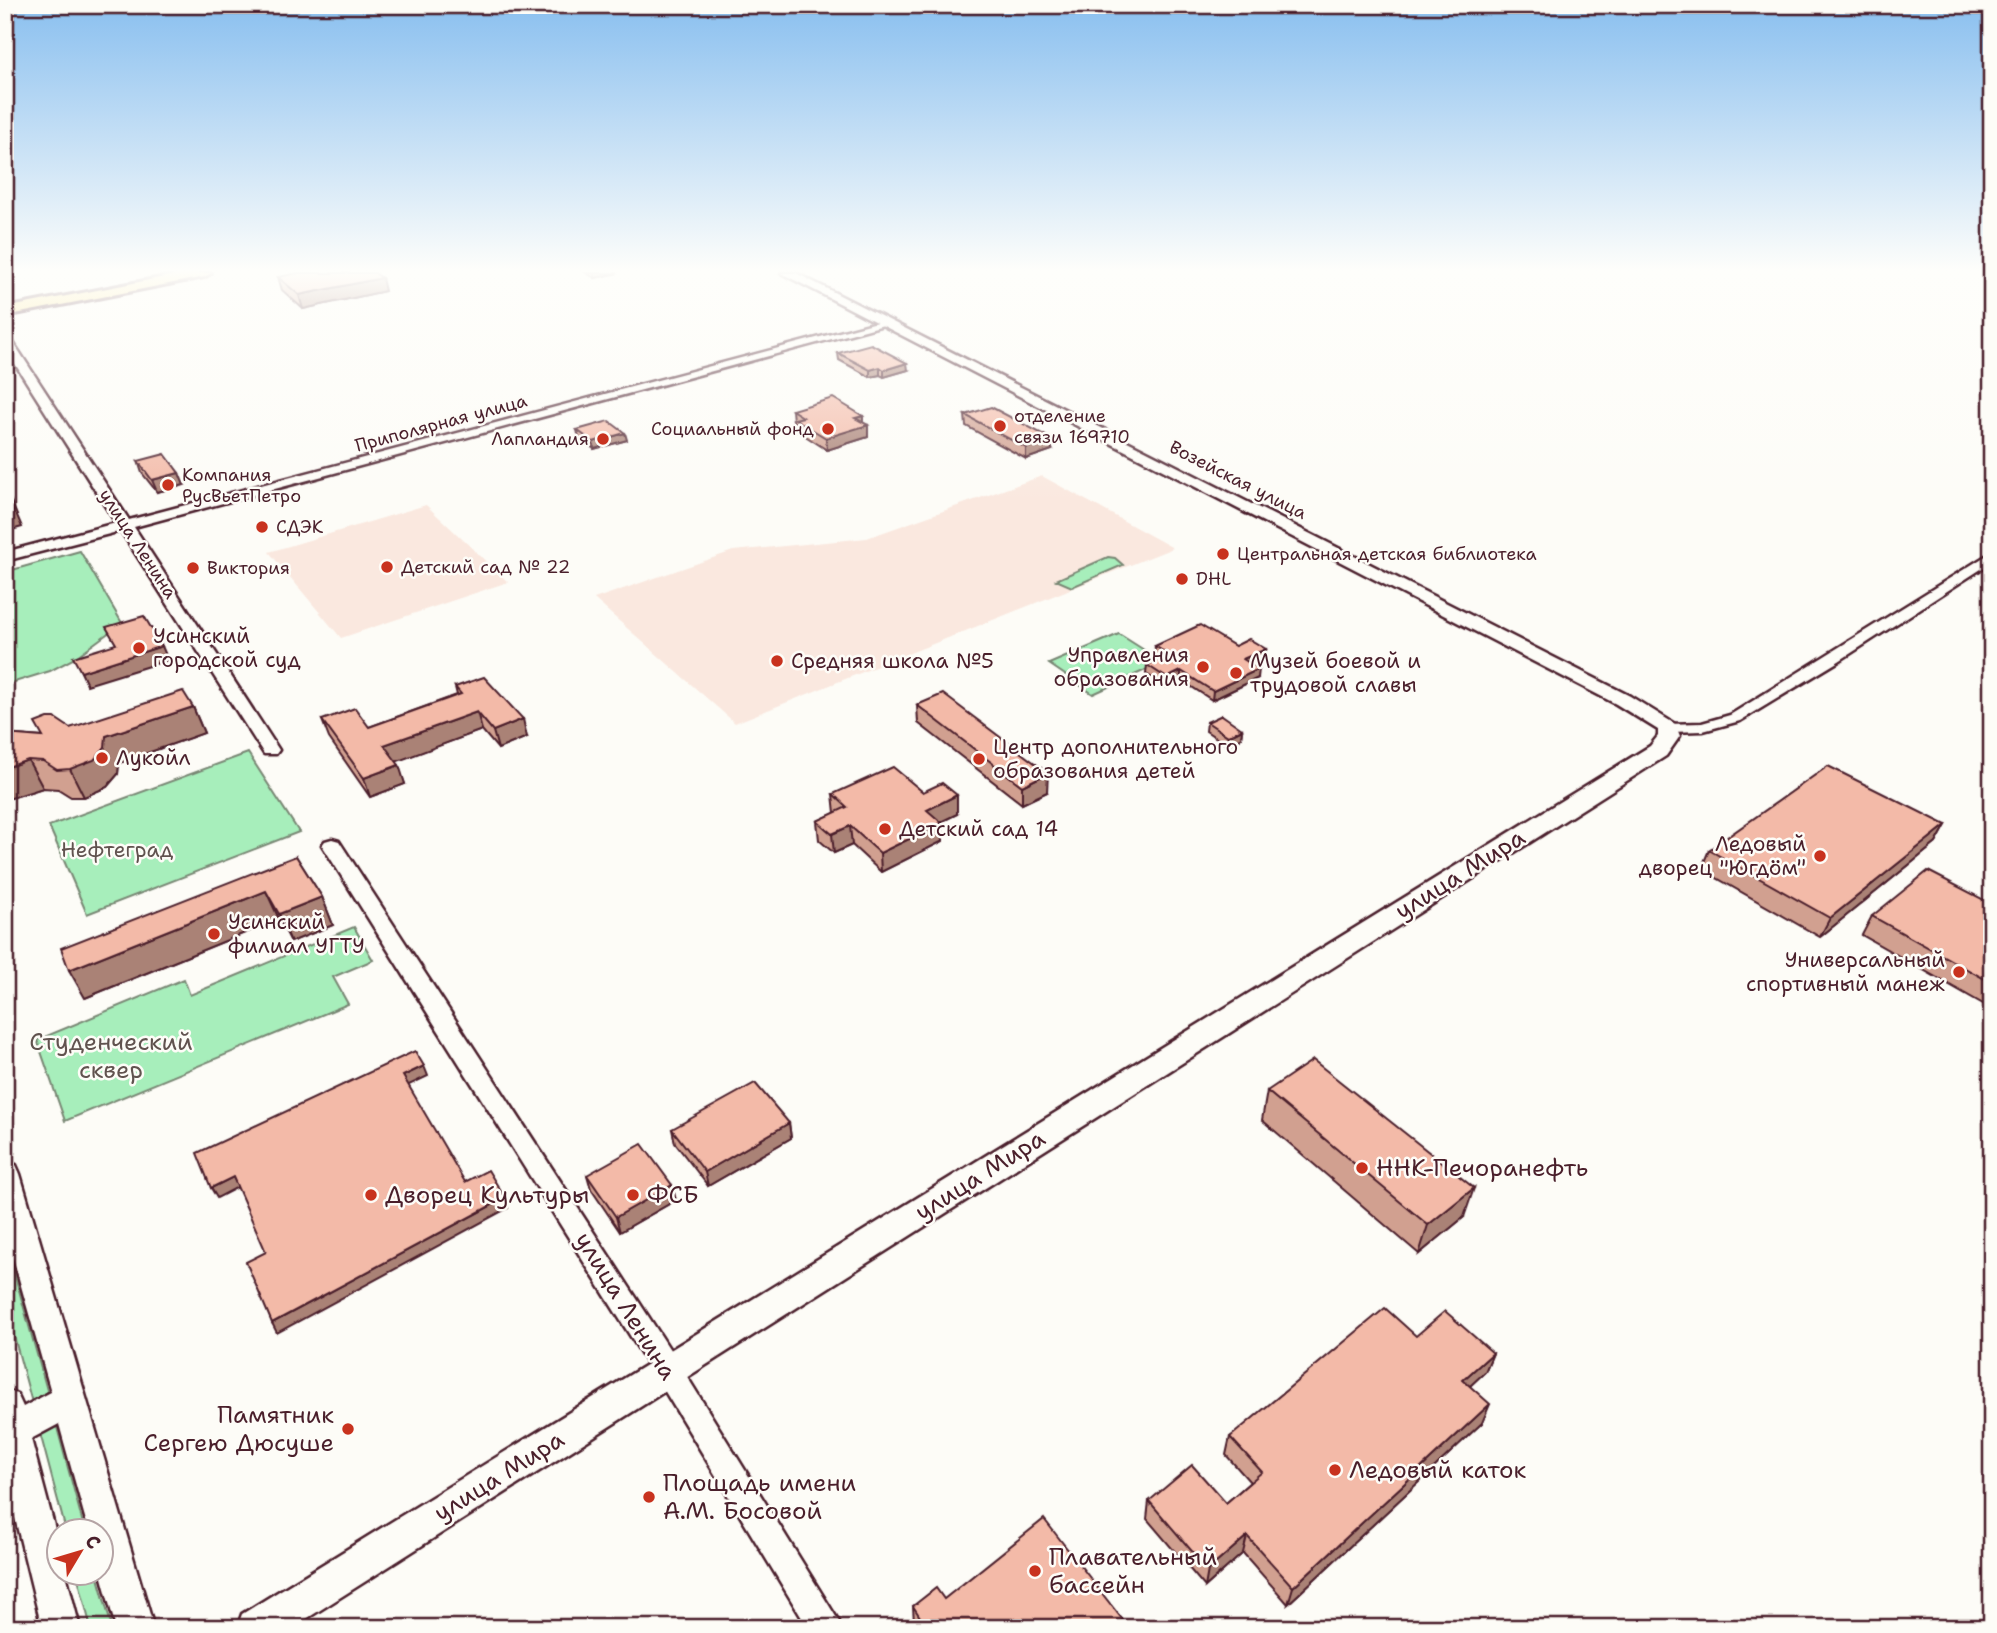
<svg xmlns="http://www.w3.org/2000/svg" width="1997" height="1633" font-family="'Shantell Sans',sans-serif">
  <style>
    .built { fill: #fae8df }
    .green { fill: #a7eebb; stroke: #788673; stroke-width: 2 }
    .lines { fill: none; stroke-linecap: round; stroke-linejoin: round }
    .minor-casing { stroke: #4a1f2b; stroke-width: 5 }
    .tertiary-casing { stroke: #4a1f2b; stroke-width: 5 }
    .secondary-casing { stroke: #4a1f2b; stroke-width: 5 }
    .primary-casing { stroke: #4a1f2b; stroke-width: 6 }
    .minor { fill: #fdfcf7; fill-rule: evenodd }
    .tertiary { fill: #fdfcf7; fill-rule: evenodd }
    .secondary { fill: #fdfcf7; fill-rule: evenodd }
    .primary { fill: #fae180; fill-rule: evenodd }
    .wall { fill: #d1a090; stroke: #4a1f2b; stroke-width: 2 }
    .shaded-wall { fill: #aa8276; stroke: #4a1f2b; stroke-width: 2 }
    .building { fill: #f3baa8; stroke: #4a1f2b; stroke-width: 2 }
    .poi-dot { fill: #c8321e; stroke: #fdfcf7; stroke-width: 2.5 }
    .labels { text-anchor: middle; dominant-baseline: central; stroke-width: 5; stroke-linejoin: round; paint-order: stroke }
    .far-poi-label { font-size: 18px; fill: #4a1f2b; stroke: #fdfcf7; text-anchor: start }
    .far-street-label { font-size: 18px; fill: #4a1f2b; stroke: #fdfcf7 }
    .poi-label { font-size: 21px; fill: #4a1f2b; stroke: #fdfcf7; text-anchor: start }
    .park-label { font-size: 21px; fill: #61534f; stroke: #fdfcf7 }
    .near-street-label { font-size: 24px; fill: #4a1f2b; stroke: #fdfcf7 }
    .near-park-label { font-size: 24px; fill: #61534f; stroke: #fdfcf7 }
    .near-poi-label { font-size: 24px; fill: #4a1f2b; stroke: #fdfcf7; text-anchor: start }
  </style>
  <rect width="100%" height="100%" fill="#fdfcf7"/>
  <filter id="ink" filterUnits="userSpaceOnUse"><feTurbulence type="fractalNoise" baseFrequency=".0143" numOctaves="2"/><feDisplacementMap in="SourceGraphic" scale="14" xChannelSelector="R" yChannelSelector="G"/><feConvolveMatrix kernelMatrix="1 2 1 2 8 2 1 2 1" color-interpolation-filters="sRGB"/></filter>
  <g filter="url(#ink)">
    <g class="built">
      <polygon points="1042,476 1173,548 735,723 594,599 733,551 867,538"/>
      <polygon points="426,505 508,582 341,638 269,552"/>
    </g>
    <g class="green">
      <polygon points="80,551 122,623 73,659 50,671 5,685 5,572"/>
      <polygon points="1108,557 1115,558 1123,565 1072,587 1056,580"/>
      <polygon points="1119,634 1163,662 1093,694 1049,664"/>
      <polygon points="248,753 299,832 87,914 49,826"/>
      <polygon points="354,927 373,960 333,977 348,1004 65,1121 37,1040 184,979 190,995"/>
      <polygon points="5,1240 50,1401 34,1410 5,1303"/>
      <polygon points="55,1420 85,1531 66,1531 39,1429"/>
      <polygon points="77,1574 97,1574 112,1628 91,1628"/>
    </g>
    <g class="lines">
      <defs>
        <polygon id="minor" points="1992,552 1992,562 1839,661 1740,721 1703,731 1668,732 1661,728 1668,724 1702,723 1730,715"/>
        <g id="tertiary">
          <polygon points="881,321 891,323 134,527 279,750 276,754 264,754 121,531 5,561 5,552 116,523 5,348 5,336 11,339 129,520"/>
          <polygon points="332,839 339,841 678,1362 843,1628 808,1628 658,1380 322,845 325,841"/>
        </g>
        <g id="secondary">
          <polygon points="781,273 796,273 1630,696 1675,724 1680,736 1666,756 292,1628 237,1628 242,1614 1650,746 1658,736 1658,730 1616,704"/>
          <polygon points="5,1162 16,1165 20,1174 154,1628 116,1628 101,1574 102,1532 89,1532 59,1424 31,1439 60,1548 60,1574 66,1574 80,1628 42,1628 5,1477 5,1389 17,1394 23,1407 51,1392 5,1229"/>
        </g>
        <polygon id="primary" points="185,273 211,273 204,277 5,316 5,308"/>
      </defs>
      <use href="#minor" class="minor-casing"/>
      <use href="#tertiary" class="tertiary-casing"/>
      <use href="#secondary" class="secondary-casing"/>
      <use href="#primary" class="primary-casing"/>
      <use href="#minor" class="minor"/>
      <use href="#tertiary" class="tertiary"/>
      <use href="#secondary" class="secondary"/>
      <use href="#primary" class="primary"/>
    </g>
    <g class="wall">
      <polygon points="586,273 618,273 595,278"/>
      <polygon points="278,277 385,291 303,309 282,290"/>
      <polygon points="838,353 908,370 884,377 880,375 870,377 839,360"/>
      <polygon points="792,410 863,416 863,423 868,425 868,437 827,450 796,430 795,423 793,421"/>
      <polygon points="965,415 1052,450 1026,459 966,426"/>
      <polygon points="577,430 627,440 594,449 579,438"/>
      <polygon points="138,461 184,485 157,492 142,473"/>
      <polygon points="1155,646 1235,646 1265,657 1251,664 1258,678 1212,700 1181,680 1167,687 1146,674 1147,665 1161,659 1154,654"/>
      <polygon points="455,687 527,737 498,749 482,730 396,761 405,784 370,797 329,738 322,720 369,727 457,695"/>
      <polygon points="917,705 1047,792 1022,804 918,723"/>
      <polygon points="193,707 204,733 119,763 118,774 107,787 84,797 71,797 58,789 43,788 5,800 5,734 43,737 70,728"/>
      <polygon points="1207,722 1242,729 1241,738 1227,745 1206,731"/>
      <polygon points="923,792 957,814 941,822 943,841 881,872 852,845 834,853 819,840 817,821 835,813 833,794"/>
      <polygon points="1946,825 1936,843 1820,937 1701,869 1709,850"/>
      <polygon points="296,856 322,897 333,925 291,942 279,919 85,998"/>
      <polygon points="1992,904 1992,1009 1862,935 1872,916"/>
      <polygon points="1267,1091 1464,1217 1419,1254 1262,1120"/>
      <polygon points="789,1123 791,1138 708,1186 675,1143 672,1129"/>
      <polygon points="587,1175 676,1200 620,1232 591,1189"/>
      <polygon points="1416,1336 1493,1353 1485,1372 1470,1386 1482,1423 1288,1604 1243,1553 1205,1587 1147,1519 1149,1501 1226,1503 1250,1482 1226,1455 1230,1437"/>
      <polygon points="944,1599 914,1623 913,1606"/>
    </g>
    <g class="shaded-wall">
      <polygon points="594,273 618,273 595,278"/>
      <polygon points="382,278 385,291 303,309 299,295"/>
      <polygon points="907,363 908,370 884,377 884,370"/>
      <polygon points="880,367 880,375 870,377 870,370"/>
      <polygon points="863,416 863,427 868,425 868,437 827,450 826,438 855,418"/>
      <polygon points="625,433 627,440 594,449 593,442"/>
      <polygon points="1052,439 1052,450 1026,459 1026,448"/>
      <polygon points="179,473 184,485 157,492 152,480"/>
      <polygon points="5,487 22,527 5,532"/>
      <polygon points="162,646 168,660 87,685 81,672"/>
      <polygon points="1266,649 1265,657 1242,668 1243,659"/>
      <polygon points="1259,669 1258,678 1212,700 1213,691"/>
      <polygon points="1181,671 1181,680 1167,687 1167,678"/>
      <polygon points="193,707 204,733 119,763 118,774 107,787 84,797 70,769 106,736"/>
      <polygon points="477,712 482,730 390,764 384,745"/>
      <polygon points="523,719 527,737 498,749 493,731"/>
      <polygon points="1242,729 1241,738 1227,745 1228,736"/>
      <polygon points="28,760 43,788 5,800 5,768"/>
      <polygon points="399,765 405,784 370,797 364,778"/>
      <polygon points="1048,773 1047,792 1022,804 1022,786"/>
      <polygon points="957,795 957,814 928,828 927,810"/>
      <polygon points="942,823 943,841 881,872 880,853"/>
      <polygon points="1946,825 1936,843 1820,937 1830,918"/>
      <polygon points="850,826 852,845 834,853 832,834"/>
      <polygon points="266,891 279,919 85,998 69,970"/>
      <polygon points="322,897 333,925 291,942 279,914"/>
      <polygon points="424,1066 428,1076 407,1086 403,1076"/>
      <polygon points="789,1123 791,1138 708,1186 705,1172"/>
      <polygon points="233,1177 238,1187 217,1198 211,1188"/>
      <polygon points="672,1185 676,1200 620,1232 616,1217"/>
      <polygon points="1474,1188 1464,1217 1419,1254 1428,1225"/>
      <polygon points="505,1198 508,1208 277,1333 272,1323"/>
      <polygon points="1493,1353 1485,1372 1456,1399 1463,1380"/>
      <polygon points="1490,1404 1482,1423 1288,1604 1293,1587"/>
      <polygon points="1247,1536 1243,1553 1205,1587 1208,1570"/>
    </g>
    <g class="building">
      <polygon points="298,273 375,273 382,278 299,295 278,277"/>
      <polygon points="871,344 907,363 884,370 880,367 870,370 838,353"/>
      <polygon points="833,398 863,416 855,418 868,425 826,438 795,419 803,417 792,410"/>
      <polygon points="991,407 1052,439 1026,448 965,415"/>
      <polygon points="609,421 625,433 593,442 577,430"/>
      <polygon points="165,454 179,473 152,480 138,461"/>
      <polygon points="5,489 14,511 5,513"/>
      <polygon points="144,616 162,646 81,672 73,657 116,644 106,627"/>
      <polygon points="1200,625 1235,646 1249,639 1266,649 1243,659 1259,669 1213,691 1181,671 1167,678 1147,665 1169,655 1155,646"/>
      <polygon points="484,677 523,719 493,731 477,712 384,745 399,765 364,778 322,720 355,708 369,727 461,694 455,687"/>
      <polygon points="183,691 193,707 106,736 105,747 94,760 70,769 57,770 43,761 28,760 5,768 5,734 43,737 35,723 48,718 55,718 70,728"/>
      <polygon points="943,694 1048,773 1022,786 917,705"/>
      <polygon points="1222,715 1242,729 1228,736 1207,722"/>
      <polygon points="1828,766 1946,825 1830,918 1709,850"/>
      <polygon points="893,767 923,792 942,783 957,795 927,810 942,823 880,853 850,826 832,834 817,821 847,807 833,794"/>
      <polygon points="296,856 322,897 279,914 266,891 69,970 61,948"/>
      <polygon points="1928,871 1992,904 1992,983 1872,916"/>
      <polygon points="415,1051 424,1066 403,1076 465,1182 488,1170 505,1198 272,1323 246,1262 266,1252 233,1177 211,1188 197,1153"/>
      <polygon points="1313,1060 1474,1188 1428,1225 1267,1091"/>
      <polygon points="755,1083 789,1123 705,1172 672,1129"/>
      <polygon points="642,1144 672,1185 616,1217 587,1175"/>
      <polygon points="1385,1308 1416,1336 1445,1311 1493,1353 1463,1380 1490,1404 1293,1587 1247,1536 1208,1570 1149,1501 1192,1465 1226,1503 1262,1472 1230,1437"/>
      <polygon points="1044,1519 1129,1628 907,1628 920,1617 913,1606 936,1588 944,1599"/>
    </g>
  </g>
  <linearGradient id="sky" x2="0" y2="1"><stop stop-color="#89bfef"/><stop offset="0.54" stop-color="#fefefb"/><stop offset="1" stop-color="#fefefb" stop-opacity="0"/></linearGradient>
  <rect width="1997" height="501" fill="url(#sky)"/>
  <g class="poi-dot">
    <circle cx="1000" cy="426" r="7"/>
    <circle cx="828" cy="429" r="7"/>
    <circle cx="603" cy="439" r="7"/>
    <circle cx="168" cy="485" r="7"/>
    <circle cx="262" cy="527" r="7"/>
    <circle cx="1223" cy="554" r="7"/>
    <circle cx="387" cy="567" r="7"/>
    <circle cx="193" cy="568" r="7"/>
    <circle cx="1182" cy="579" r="7"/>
    <circle cx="139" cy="648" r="7"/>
    <circle cx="777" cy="661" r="7"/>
    <circle cx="1203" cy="667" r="7"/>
    <circle cx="1236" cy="673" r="7"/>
    <circle cx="102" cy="758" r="7"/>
    <circle cx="979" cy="759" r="7"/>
    <circle cx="885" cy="829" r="7"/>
    <circle cx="1820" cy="856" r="7"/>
    <circle cx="214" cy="934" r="7"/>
    <circle cx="1959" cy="972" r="7"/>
    <circle cx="1362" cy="1168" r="7"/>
    <circle cx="371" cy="1195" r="7"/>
    <circle cx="633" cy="1195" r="7"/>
    <circle cx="348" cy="1429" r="7"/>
    <circle cx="1335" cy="1470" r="7"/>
    <circle cx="649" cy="1497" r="7"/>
    <circle cx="1035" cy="1571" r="7"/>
  </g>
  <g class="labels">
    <g class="far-poi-label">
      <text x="1014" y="416">отделение<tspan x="1014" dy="21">связи 169710</tspan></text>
      <text x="814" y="429" text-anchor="end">Социальный фонд</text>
      <text x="589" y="439" text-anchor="end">Лапландия</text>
      <text x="182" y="475">Компания<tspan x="182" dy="21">РусВьетПетро</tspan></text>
      <text x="276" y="527">СДЭК</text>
      <text x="1237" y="554">Центральная детская библиотека</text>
      <text x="401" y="567">Детский сад № 22</text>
      <text x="207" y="568">Виктория</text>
      <text x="1196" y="579">DHL</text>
    </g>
    <g class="far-street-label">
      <text transform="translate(441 423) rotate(-15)">Приполярная улица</text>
      <text transform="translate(1238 480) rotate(27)">Возейская улица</text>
      <text transform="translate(138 544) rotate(57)">улица Ленина</text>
    </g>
    <g class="poi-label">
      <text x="153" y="636">Усинский<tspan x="153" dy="24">городской суд</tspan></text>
      <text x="1189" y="655" text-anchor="end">Управления<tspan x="1189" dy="24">образования</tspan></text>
      <text x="791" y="661">Средняя школа №5</text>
      <text x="1250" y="661">Музей боевой и<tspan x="1250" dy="24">трудовой славы</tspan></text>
      <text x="993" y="747">Центр дополнительного<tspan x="993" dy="24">образования детей</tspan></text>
      <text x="116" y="758">Лукойл</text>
      <text x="899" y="829">Детский сад 14</text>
      <text x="1806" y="844" text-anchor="end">Ледовый<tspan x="1806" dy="24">дворец "Югдӧм"</tspan></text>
      <text x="228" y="922">Усинский<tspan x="228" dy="24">филиал УГТУ</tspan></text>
      <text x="1945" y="960" text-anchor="end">Универсальный<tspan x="1945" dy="24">спортивный манеж</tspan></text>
    </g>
    <g class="park-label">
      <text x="117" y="850">Нефтеград</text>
    </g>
    <g class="near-street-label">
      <text transform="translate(1460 874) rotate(-32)">улица Мира</text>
      <text transform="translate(980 1175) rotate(-32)">улица Мира</text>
      <text transform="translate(626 1306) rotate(58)">улица Ленина</text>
      <text transform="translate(499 1476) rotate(-32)">улица Мира</text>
    </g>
    <g class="near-park-label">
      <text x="111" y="1042">Студенческий<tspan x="111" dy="28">сквер</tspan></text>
    </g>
    <g class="near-poi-label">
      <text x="1376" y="1168">ННК-Печоранефть</text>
      <text x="385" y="1195">Дворец Культуры</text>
      <text x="647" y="1195">ФСБ</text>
      <text x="334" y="1415" text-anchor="end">Памятник<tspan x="334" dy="28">Сергею Дюсуше</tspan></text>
      <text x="1349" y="1470">Ледовый каток</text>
      <text x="663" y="1483">Площадь имени<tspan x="663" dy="28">А.М. Босовой</tspan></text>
      <text x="1049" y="1557">Плавательный<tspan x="1049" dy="28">бассейн</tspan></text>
    </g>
  </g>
  <rect width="1997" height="1633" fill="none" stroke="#fdfcf7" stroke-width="28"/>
  <rect x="14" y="14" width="1969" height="1605" fill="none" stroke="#4a1f2b" stroke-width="2.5" filter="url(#ink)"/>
  <g transform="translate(80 1552) rotate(52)"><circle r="33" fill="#fdfcf7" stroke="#b5a4a5" stroke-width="2"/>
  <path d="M0-5L12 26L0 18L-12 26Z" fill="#c8321e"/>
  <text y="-10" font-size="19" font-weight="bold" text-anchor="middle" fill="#4a1f2b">С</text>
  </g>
</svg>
